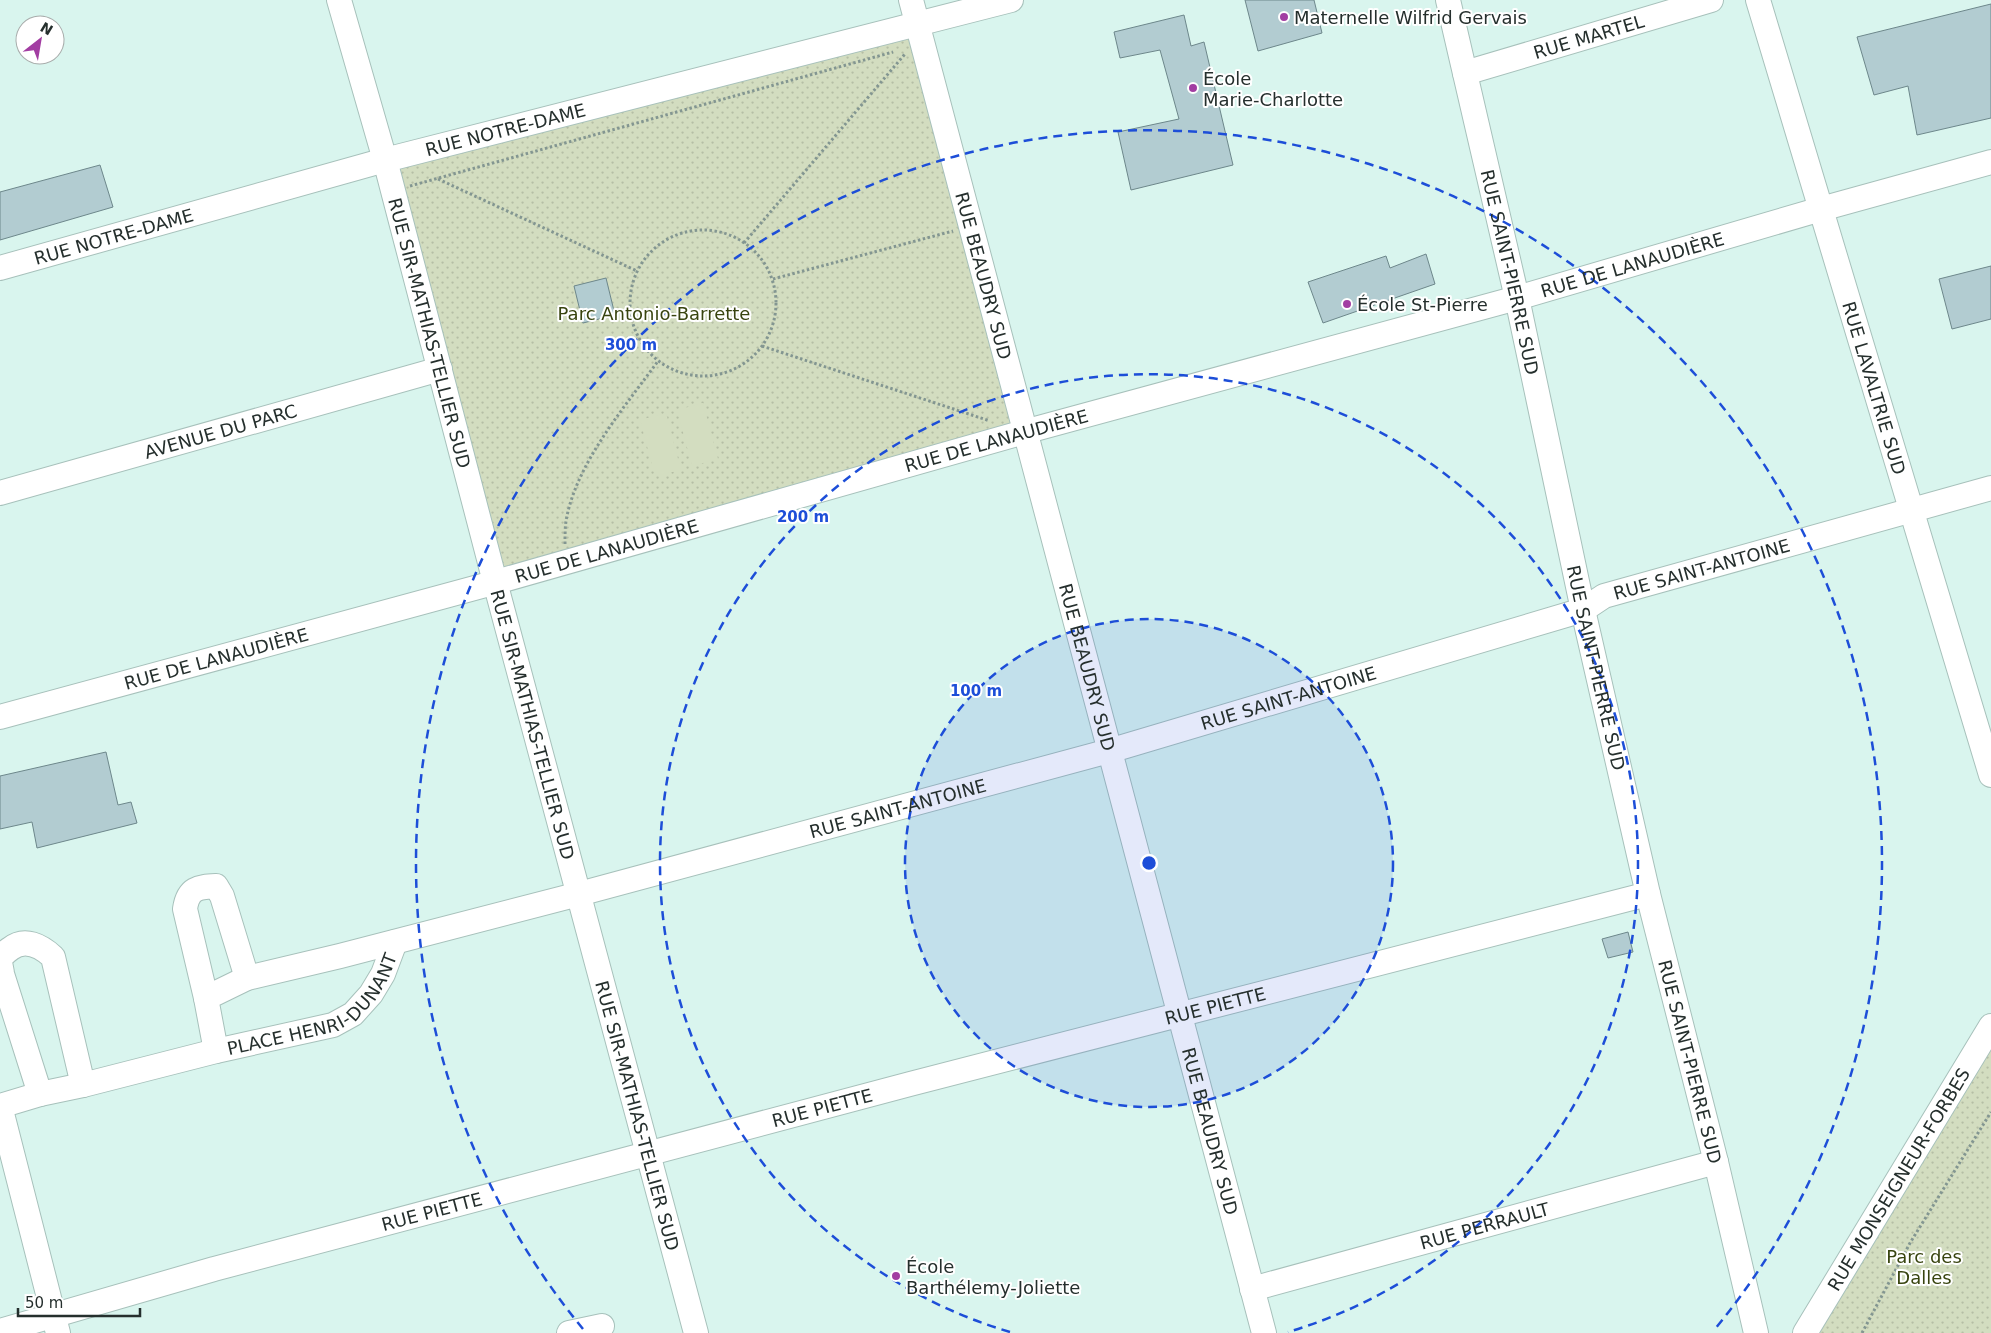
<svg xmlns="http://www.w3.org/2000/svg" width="1991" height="1333" font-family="'DejaVu Sans',sans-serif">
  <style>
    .grass { fill: url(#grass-dots) }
    .garden { fill: #d3ddc0 }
    .building { fill: #b2ccd1; stroke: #6d878b }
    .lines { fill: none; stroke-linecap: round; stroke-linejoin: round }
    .minor-casing { stroke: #a7c1bb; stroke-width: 26 }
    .path { stroke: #839691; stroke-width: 3; stroke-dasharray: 2.5 2.5; stroke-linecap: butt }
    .minor { stroke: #fff; stroke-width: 24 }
    .ring { fill: none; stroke: #1d4ed8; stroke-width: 2.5; stroke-dasharray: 9 6 }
    .poi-dot { fill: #a23da2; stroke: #fff; stroke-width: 2 }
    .labels { text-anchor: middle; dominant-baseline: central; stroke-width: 4; stroke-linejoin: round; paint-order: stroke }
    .poi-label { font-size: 18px; fill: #252f2d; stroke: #fff; text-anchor: start }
    .street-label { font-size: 18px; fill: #252f2d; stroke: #fff }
    .park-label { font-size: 18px; fill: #38440f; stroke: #fff }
    .centre { fill: #1d4ed8; stroke: #fff; stroke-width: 2.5 }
    .ring-label { font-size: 15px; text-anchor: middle; font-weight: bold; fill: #1d4ed8; stroke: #fff; stroke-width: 4; stroke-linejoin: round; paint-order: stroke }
  </style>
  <defs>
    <pattern id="grass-dots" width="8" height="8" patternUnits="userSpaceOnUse" patternTransform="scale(1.25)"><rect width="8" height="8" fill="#d3ddc0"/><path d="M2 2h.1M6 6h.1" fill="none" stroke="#b5bea5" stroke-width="1.8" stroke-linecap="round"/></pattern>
  </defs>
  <rect width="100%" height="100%" fill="#d9f5ee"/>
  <g class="grass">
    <polygon points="917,23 1024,432 495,582 385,160"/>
    <polygon points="1991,1026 1991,1333 1805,1333"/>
  </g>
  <g class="garden">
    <polygon points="703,403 718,459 692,466 677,410"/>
    <polygon points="666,413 681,470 655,476 640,420"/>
  </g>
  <g class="building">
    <polygon points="1245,0 1314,0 1322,33 1258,51"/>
    <polygon points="1991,4 1991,118 1917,135 1908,86 1874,95 1857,37"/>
    <polygon points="1184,15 1191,46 1204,42 1233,165 1131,190 1118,132 1179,119 1160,50 1120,58 1114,32"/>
    <polygon points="100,165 113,207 0,240 0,192"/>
    <polygon points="1426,254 1435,284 1323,323 1308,282 1386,256 1390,268"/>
    <polygon points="1991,266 1991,319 1952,329 1939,279"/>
    <polygon points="606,278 615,315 583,323 574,286"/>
    <polygon points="106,752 118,805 131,802 137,823 37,848 32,822 0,829 0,776"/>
    <polygon points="1628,932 1633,952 1608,958 1602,939"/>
  </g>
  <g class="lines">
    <defs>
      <g id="minor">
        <path id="s1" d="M339,0L385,160L495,582L696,1333"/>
        <path id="s2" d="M911,0L1264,1333"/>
        <path id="s3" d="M1448,0L1517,298L1583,610L1648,894L1716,1162L1756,1333"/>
        <path id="s4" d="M1758,0L1991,775"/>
        <path id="s5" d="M1465,73L1711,0"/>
        <path id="s6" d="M0,268L385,160L1011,0"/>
        <path id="s7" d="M0,493L440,369"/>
        <path id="s8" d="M0,717L482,586L1024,432L1517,298L1821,209L1991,162"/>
        <path d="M206,998L185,909C188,888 198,887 216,886L222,896L247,978"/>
        <path id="s9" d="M216,1051L206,998L247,978L340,956L579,894L1109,751L1583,610L1604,596L1991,488"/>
        <path d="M40,1094L2,974C2,970 0,965 0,961C1,956 6,952 10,949C25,937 41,946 53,957L83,1085"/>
        <path id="s10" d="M0,1106L40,1094L83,1085L216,1051L333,1025L353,1014L371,994L383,974L395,942"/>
        <polyline points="0,1106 58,1333"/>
        <path id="s11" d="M1252,1289L1716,1162"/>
        <path id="s12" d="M0,1331L214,1269L910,1084L1648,894"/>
        <polyline points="569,1333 602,1326"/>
        <path id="s13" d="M1805,1333L1991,1026"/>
      </g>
    </defs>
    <use href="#minor" class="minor-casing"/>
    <g class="path">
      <polyline points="438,179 637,271"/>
      <polyline points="410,186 893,52"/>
      <circle cx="703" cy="303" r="73"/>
      <polyline points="744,243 905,54"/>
      <polyline points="773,279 953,231"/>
      <polyline points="762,346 990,421"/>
      <path d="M565,544C565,536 565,528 566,521C576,463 625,407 658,361"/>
      <polyline points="1862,1333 1910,1243 1991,1112"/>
    </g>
    <use href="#minor" class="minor"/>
  </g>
  <circle cx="1149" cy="863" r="244" fill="#1d4ed8" fill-opacity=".12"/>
  <g class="ring">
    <circle cx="1149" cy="863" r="244"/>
    <path d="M1010 1332A489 489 0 1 1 1288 1332"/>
    <path d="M583 1329A733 733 0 1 1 1715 1329"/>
  </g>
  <g class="poi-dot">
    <circle cx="1284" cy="17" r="5"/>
    <circle cx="1193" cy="88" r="5"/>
    <circle cx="1347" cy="304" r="5"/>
    <circle cx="896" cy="1276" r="5"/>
  </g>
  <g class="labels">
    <g class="poi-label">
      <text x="1294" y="17">Maternelle Wilfrid Gervais</text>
      <text x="1203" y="78">École<tspan x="1203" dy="21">Marie-Charlotte</tspan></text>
      <text x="1357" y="304">École St-Pierre</text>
      <text x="906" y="1266">École<tspan x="906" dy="21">Barthélemy-Joliette</tspan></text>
    </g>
    <g class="street-label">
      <text stroke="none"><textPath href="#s5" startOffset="129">RUE MARTEL</textPath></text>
      <text stroke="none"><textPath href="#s6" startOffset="524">RUE NOTRE-DAME</textPath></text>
      <text stroke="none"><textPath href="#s6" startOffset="118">RUE NOTRE-DAME</textPath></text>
      <text stroke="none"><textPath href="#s8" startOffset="1694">RUE DE LANAUDIÈRE</textPath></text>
      <text stroke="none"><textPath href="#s3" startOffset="279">RUE SAINT-PIERRE SUD</textPath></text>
      <text stroke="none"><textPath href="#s2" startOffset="285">RUE BEAUDRY SUD</textPath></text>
      <text stroke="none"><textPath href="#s1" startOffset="345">RUE SIR-MATHIAS-TELLIER SUD</textPath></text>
      <text stroke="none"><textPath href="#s4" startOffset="405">RUE LAVALTRIE SUD</textPath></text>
      <text stroke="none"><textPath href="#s7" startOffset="229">AVENUE DU PARC</textPath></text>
      <text stroke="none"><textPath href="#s8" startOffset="1034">RUE DE LANAUDIÈRE</textPath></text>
      <text stroke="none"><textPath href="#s8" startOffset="629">RUE DE LANAUDIÈRE</textPath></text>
      <text stroke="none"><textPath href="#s9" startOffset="1612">RUE SAINT-ANTOINE</textPath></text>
      <text stroke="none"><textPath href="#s8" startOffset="224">RUE DE LANAUDIÈRE</textPath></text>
      <text stroke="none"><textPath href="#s2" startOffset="690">RUE BEAUDRY SUD</textPath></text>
      <text stroke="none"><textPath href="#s3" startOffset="684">RUE SAINT-PIERRE SUD</textPath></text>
      <text stroke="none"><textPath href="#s9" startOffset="1178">RUE SAINT-ANTOINE</textPath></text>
      <text stroke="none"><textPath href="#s1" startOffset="750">RUE SIR-MATHIAS-TELLIER SUD</textPath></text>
      <text stroke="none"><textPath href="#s9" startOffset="772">RUE SAINT-ANTOINE</textPath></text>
      <text stroke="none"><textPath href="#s10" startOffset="336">PLACE HENRI-DUNANT</textPath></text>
      <text stroke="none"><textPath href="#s12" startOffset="1258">RUE PIETTE</textPath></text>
      <text stroke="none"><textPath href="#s3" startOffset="1089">RUE SAINT-PIERRE SUD</textPath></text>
      <text stroke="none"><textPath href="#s12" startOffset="852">RUE PIETTE</textPath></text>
      <text stroke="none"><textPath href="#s1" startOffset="1155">RUE SIR-MATHIAS-TELLIER SUD</textPath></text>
      <text stroke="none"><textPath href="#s2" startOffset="1170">RUE BEAUDRY SUD</textPath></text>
      <text stroke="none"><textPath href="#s13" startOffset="180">RUE MONSEIGNEUR-FORBES</textPath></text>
      <text stroke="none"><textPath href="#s12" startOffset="448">RUE PIETTE</textPath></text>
      <text stroke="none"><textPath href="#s11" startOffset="241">RUE PERRAULT</textPath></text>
    </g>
    <g class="park-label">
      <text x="654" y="313">Parc Antonio-Barrette</text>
      <text x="1924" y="1256">Parc des<tspan x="1924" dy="21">Dalles</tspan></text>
    </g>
  </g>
  <circle cx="1149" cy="863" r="8" class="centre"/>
  <g class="ring-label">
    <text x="631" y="350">300 m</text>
    <text x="803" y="522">200 m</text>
    <text x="976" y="696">100 m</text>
  </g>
  <g transform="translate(40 40) rotate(31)"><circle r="24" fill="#ffffff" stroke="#a8acab"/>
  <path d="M0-4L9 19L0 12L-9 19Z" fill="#a23da2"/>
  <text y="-8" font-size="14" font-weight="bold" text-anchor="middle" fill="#252f2d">N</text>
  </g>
  <path d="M18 1308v8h122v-8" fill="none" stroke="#252f2d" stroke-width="2.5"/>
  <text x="25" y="1308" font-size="15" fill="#252f2d" stroke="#ffffff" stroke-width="4" paint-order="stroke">50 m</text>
</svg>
